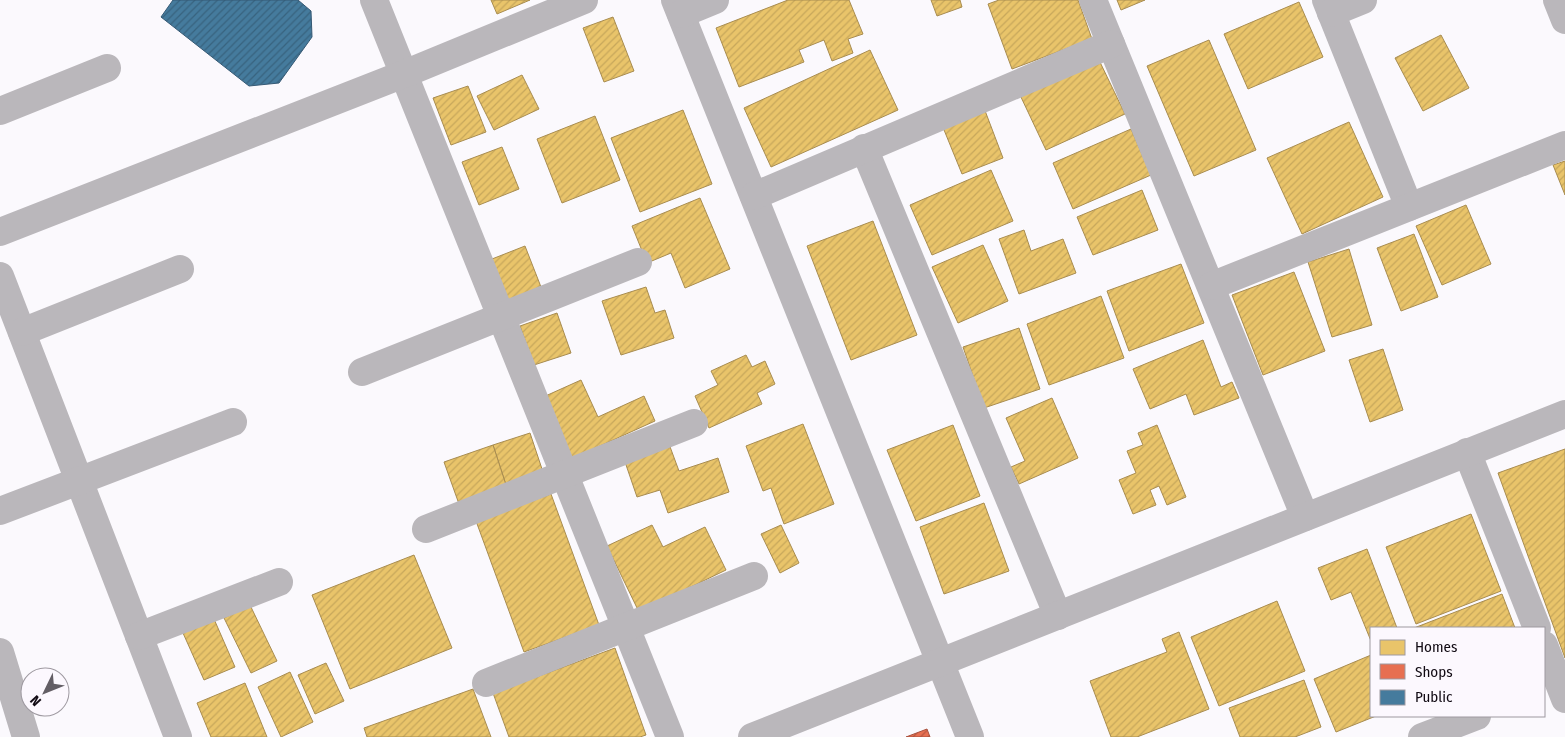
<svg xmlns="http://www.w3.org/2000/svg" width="1565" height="737" font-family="'Fira Sans Condensed',sans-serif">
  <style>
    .homes { fill: url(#homes-hatch); stroke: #a88c50 }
    .shops { fill: url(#shops-hatch); stroke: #a7513e }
    .public { fill: url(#public-hatch); stroke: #355974 }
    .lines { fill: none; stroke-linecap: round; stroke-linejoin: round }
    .minor { stroke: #bab7bb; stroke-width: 28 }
  </style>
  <defs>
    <pattern id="homes-hatch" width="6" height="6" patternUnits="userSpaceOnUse" patternTransform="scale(1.25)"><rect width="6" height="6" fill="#e9c46a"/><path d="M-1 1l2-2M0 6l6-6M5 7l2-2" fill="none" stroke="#c7a75b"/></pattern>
    <pattern id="shops-hatch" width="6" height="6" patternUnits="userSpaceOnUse" patternTransform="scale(1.25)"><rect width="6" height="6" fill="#e76f51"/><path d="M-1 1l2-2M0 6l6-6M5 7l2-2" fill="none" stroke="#ba5942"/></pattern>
    <pattern id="public-hatch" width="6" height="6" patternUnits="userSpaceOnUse" patternTransform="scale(1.25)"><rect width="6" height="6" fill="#457b9d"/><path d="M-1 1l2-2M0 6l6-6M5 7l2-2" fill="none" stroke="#38637f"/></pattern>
  </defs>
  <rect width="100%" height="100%" fill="#fbf9fd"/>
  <g class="homes">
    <polygon points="491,0 530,0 497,14"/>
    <polygon points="788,0 849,0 863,34 848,39 853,53 832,61 824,40 799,50 804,62 739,87 716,28"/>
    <polygon points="931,0 960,0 962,7 937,16"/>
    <polygon points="999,0 1078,0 1092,39 1012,69 988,4"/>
    <polygon points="1117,0 1145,0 1121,10"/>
    <polygon points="1299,2 1323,57 1248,89 1224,34"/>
    <polygon points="613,17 634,71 604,82 583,28"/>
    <polygon points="1441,35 1469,88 1423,111 1395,58"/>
    <polygon points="1209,40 1256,150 1194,176 1147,66"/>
    <polygon points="870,50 898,110 771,167 744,108"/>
    <polygon points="1098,58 1125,114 1046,150 1020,95"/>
    <polygon points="522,75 539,109 494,130 477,96"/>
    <polygon points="468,86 486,132 451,145 433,98"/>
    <polygon points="984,108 1003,158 962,174 942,125"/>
    <polygon points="683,110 712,184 640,212 611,138"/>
    <polygon points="595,116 620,180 562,203 537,139"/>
    <polygon points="1349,122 1383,197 1302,234 1267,158"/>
    <polygon points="1131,129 1151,175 1073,209 1053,163"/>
    <polygon points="502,147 519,189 479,205 462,162"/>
    <polygon points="1565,161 1565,195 1553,165"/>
    <polygon points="991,170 1013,221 932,255 910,205"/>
    <polygon points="1142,190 1158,230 1093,255 1077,217"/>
    <polygon points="700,198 730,269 685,288 671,253 647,263 632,226"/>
    <polygon points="1466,205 1491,264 1442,285 1416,226"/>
    <polygon points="873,221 917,335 851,360 807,246"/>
    <polygon points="1024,230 1031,251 1063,239 1076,273 1019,294 999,239"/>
    <polygon points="1414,234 1438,297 1401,311 1377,248"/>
    <polygon points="983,245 1008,301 958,323 932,267"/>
    <polygon points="525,246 541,287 508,300 492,259"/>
    <polygon points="1349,249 1372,325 1332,337 1308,262"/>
    <polygon points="1181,264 1204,323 1129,351 1107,291"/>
    <polygon points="1294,272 1325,351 1263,375 1232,295"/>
    <polygon points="646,287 655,313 665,310 674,338 621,355 602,301"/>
    <polygon points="1101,296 1124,358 1049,385 1027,324"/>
    <polygon points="557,313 571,353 534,365 520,326"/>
    <polygon points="1019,328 1040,389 984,408 963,347"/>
    <polygon points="1203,340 1221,387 1232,382 1239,398 1194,415 1186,394 1150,409 1133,369"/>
    <polygon points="1383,349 1403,410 1370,422 1349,360"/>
    <polygon points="746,355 752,367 765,361 775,384 757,393 762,404 709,428 695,396 718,385 711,371"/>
    <polygon points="581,380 598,417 644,396 655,421 569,460 541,398"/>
    <polygon points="1052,398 1078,458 1019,484 1011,467 1025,461 1006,418"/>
    <polygon points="803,424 834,504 784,524 771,488 763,491 746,446"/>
    <polygon points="953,425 980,496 916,521 887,450"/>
    <polygon points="1157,425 1186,497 1167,505 1159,486 1150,490 1156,505 1133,514 1119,480 1136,473 1127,451 1143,445 1138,433"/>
    <polygon points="530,433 544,475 507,488 493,445"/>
    <polygon points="669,444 679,471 718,458 729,492 668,513 660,490 637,497 624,459"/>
    <polygon points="493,445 507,488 459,504 444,462"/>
    <polygon points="1565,449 1565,658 1498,473"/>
    <polygon points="551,494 599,625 524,652 476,521"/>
    <polygon points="984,503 1009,571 944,594 920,527"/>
    <polygon points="1471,514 1501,591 1416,624 1386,547"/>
    <polygon points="652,525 663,547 705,527 726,570 639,612 607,546"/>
    <polygon points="781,525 799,563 780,573 761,534"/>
    <polygon points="1367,549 1397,628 1371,628 1371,641 1351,592 1331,600 1318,568"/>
    <polygon points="414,555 452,648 350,689 312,595"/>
    <polygon points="1502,594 1515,628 1414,628"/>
    <polygon points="1277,601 1305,671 1219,706 1191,637"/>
    <polygon points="250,605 277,661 251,673 224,618"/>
    <polygon points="214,619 235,667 204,680 183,633"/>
    <polygon points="1179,632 1209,709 1137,737 1111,737 1090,681 1167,652 1162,639"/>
    <polygon points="615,648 646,735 640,737 509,737 493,693"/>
    <polygon points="1371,655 1371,716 1376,716 1336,732 1314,679"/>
    <polygon points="326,663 344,701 315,714 298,675"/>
    <polygon points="290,672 313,722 281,737 258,687"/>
    <polygon points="1304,680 1321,727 1295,737 1240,737 1229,708"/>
    <polygon points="245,683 267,737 211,737 197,703"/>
    <polygon points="473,689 491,737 367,737 364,728"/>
  </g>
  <polygon class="shops" points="927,729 930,737 906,737"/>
  <polygon class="public" points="173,0 298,0 311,11 312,37 279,83 249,86 161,17"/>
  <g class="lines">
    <g class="minor">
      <polyline points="374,0 670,737"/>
      <polyline points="675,0 970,737"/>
      <polyline points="1093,0 1305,517"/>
      <polyline points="1326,0 1409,207"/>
      <polyline points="1557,0 1565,20"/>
      <polyline points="1331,13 1363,0"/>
      <polyline points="681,14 715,0"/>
      <polyline points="0,111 107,68"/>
      <polyline points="864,148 1058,616"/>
      <polyline points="754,196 1111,44"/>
      <polyline points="0,232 404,74 584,0"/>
      <polyline points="0,276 178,737"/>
      <polyline points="1211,286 1565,145"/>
      <polyline points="22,332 180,269"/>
      <polyline points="362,372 638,262"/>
      <polyline points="1467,452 1537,628"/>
      <polyline points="0,511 233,422"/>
      <polyline points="426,529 694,423"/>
      <polyline points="139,636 279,582"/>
      <polyline points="1544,645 1565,699"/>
      <polyline points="0,652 26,737"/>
      <polyline points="486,683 754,576"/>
      <polyline points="752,737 1565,414"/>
      <polyline points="1422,737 1477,716"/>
    </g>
  </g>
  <rect x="1370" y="627" width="175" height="90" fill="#fcf8fe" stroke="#9e99a0"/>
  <rect x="1380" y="640" width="25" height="15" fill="#e9c46a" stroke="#9e99a0"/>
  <text x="1415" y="652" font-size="15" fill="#110a13">Homes</text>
  <rect x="1380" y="664" width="25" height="15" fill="#e76f51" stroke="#9e99a0"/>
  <text x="1415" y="677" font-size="15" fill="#110a13">Shops</text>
  <rect x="1380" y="690" width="25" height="15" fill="#457b9d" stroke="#9e99a0"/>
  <text x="1415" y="702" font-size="15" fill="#110a13">Public</text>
  <g transform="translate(45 692) rotate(227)"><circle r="24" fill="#fcf8fe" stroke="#9e99a0"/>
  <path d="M0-4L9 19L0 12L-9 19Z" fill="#635e65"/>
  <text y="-8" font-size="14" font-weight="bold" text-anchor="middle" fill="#110a13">N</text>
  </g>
</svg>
